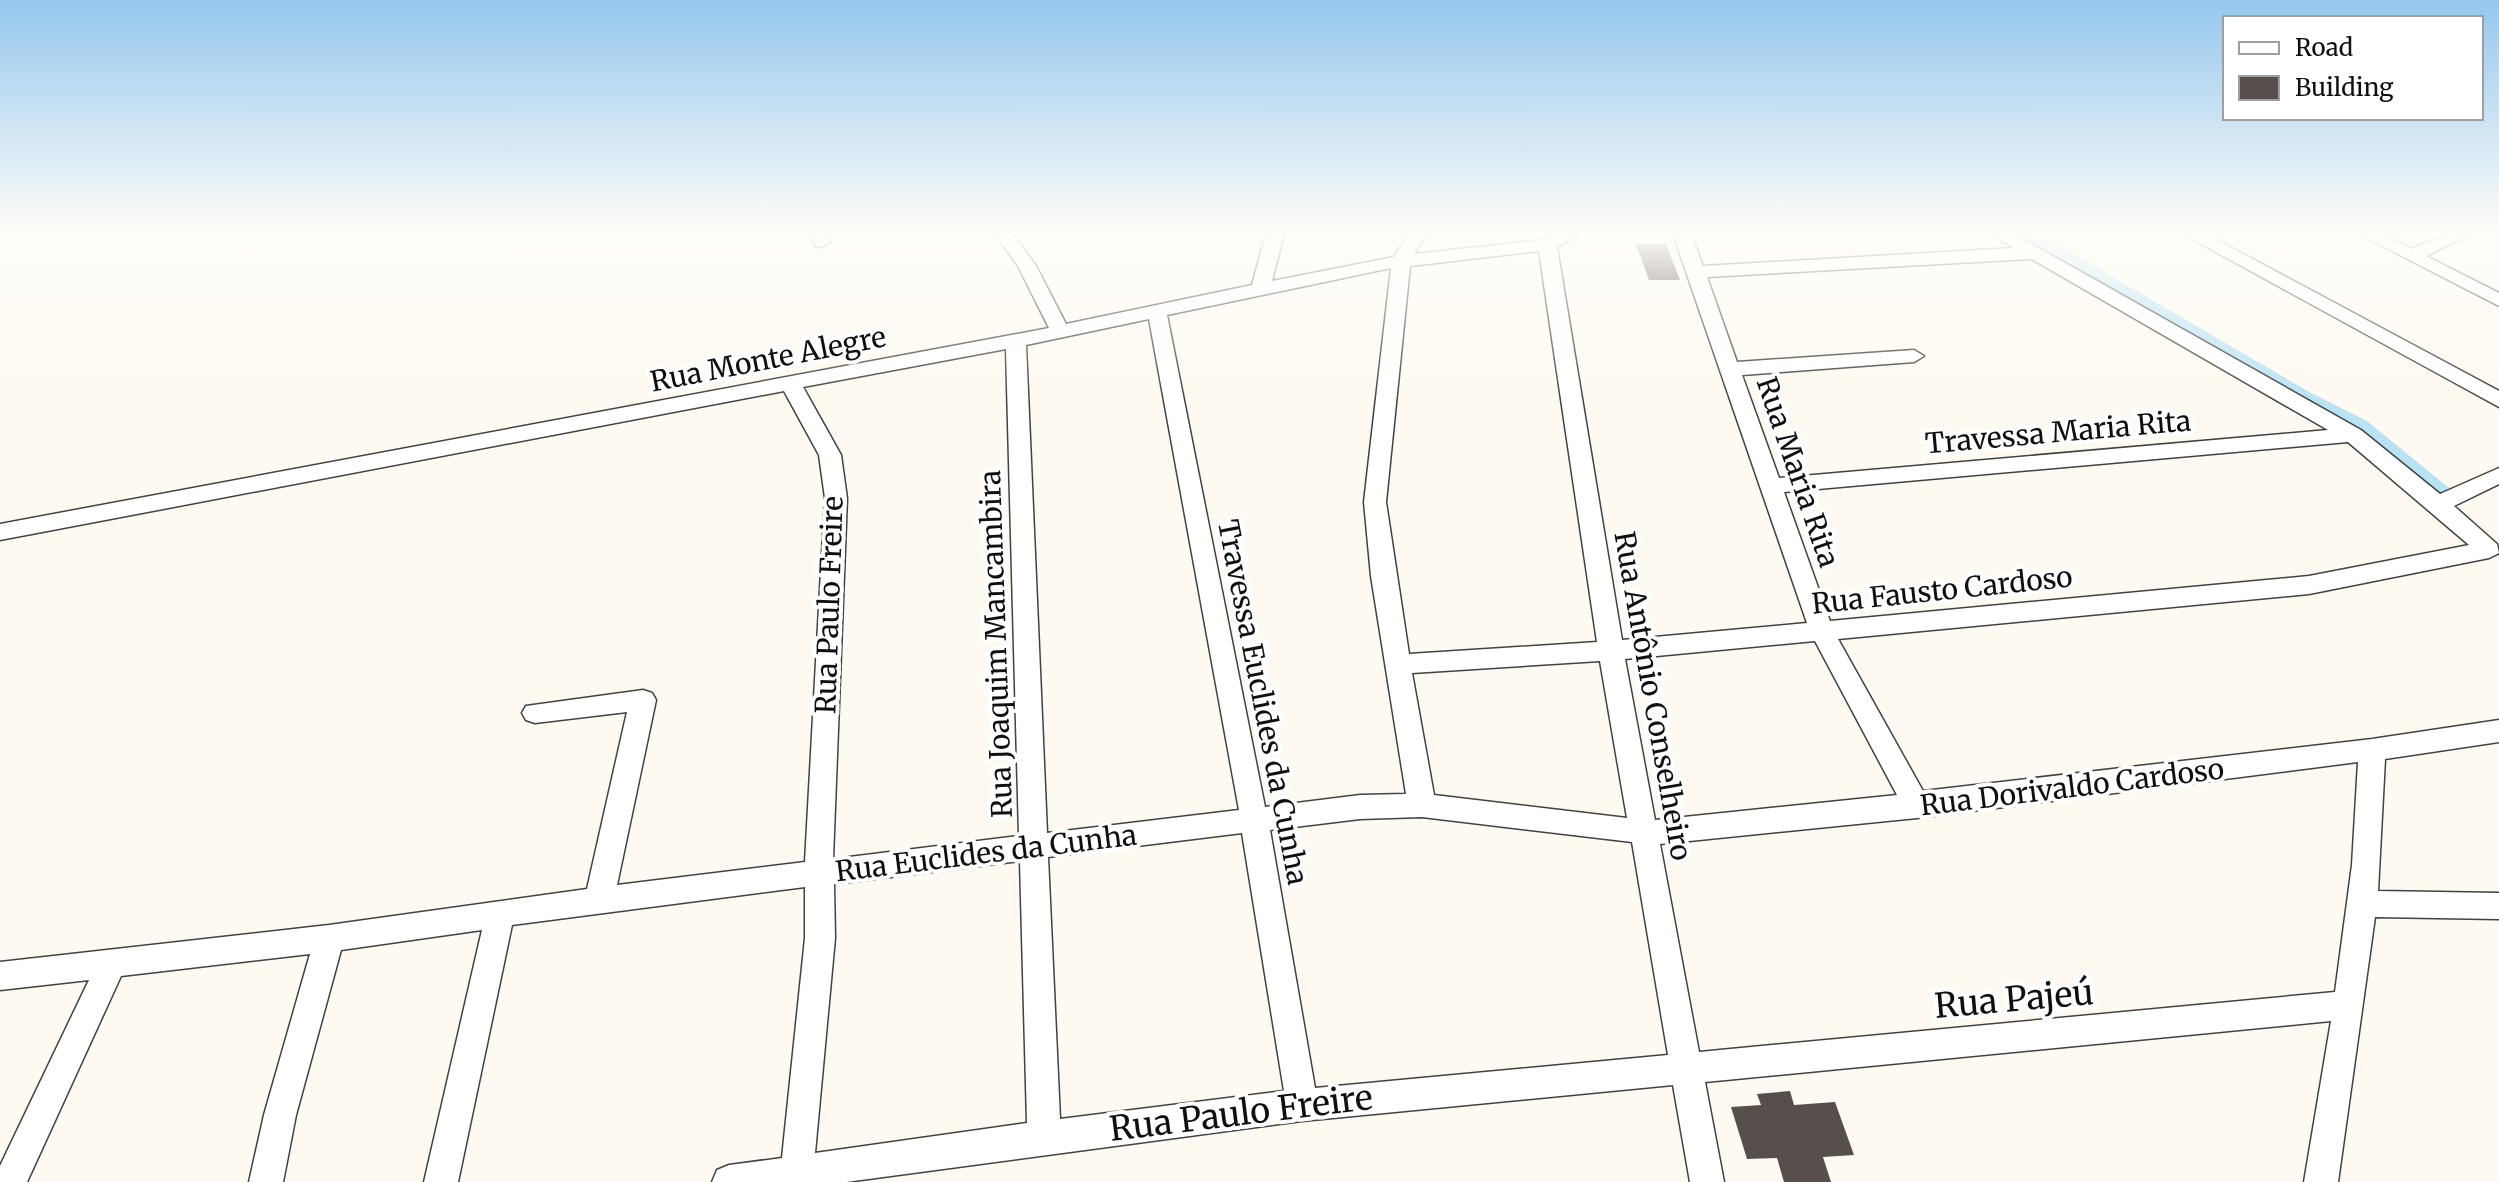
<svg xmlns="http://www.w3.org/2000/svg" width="2499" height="1182" font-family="Merriweather,serif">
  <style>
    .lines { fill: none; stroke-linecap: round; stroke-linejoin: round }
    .canal { fill: #b8e3f4; fill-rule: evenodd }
    .building { fill: #574f4b }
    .minor-casing { stroke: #424242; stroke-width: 3 }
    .minor { fill: #fff; fill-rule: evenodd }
    .labels { text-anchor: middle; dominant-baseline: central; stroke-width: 8; stroke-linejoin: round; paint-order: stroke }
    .street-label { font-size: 28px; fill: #0f0f0f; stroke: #fff }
    .near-street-label { font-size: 34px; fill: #0f0f0f; stroke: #fff }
  </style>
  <rect width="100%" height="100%" fill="#fefaf1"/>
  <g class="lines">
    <polygon class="canal" points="2017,234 2039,234 2311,393 2367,421 2454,492 2451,497 2435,497 2351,431 2297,403"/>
  </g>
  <g class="building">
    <polygon points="1636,244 1666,244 1680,280 1649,280"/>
    <polygon points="1790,1091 1794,1105 1835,1102 1854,1155 1823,1157 1831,1182 1784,1182 1777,1158 1747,1159 1731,1107 1761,1105 1757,1094"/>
  </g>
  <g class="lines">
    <defs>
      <g id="minor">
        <polygon points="811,234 829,234 830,242 821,247 815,246"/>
        <path d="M995,234H1013L1036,266L1066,324L1252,285L1266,234H1284L1272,281L1394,257L1409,234H1427L1414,254L1543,240L1555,234H1578L1557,247L1622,640L1807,623L1673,234H1691L1703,266L2013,248L1992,234H2014L2361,430L2440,494L2499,468V484L2454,506L2497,544L2499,553L2489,558L2309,594L1838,639L1923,791L2372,739L2499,720V742L2385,759L2378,891L2499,893V919L2375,917L2338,1182H2304L2331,1021L1705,1082L1724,1182H1690L1673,1085L1302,1121L846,1182H712L717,1170L729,1165L782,1158L805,938V887L512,925L458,1182H424L482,930L341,950L296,1115L283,1182H249L264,1115L310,954L121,976L27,1182H0V1166L89,980L0,990V962L329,925L587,889L627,712L535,723L526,720L522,713L526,706L643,690L652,693L656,700L617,885L805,862L825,498L819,455L784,391L0,540V524L1049,328L1018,266ZM1539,251L1597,642L1409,654L1386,502L1410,266ZM2030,259V258L2328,430L1779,478L1742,375L1914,362L1924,356L1914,350L1737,362L1707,277ZM1391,268L1364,502L1371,576L1406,794L1360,795L1265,807L1167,315ZM1149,319L1239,810L1047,833L1026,345ZM1006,349L1019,836L833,859L847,498L841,455L803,387ZM2348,442L2469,545L2309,576L1830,621L1784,492ZM1815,641L1897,795L1655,820L1625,659ZM1600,661L1627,818L1434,795L1412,673ZM2358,762L2352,865L2335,992L1699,1052L1660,844L1917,818ZM1422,817L1632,842L1668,1055L1315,1088L1270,830L1360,819ZM1242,833L1284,1091L1060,1119L1048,857ZM1020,861L1027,1123L815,1153L835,938L834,884Z"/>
        <polygon points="2183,234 2206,234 2499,391 2499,407"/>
        <polygon points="2359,234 2382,234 2412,249 2447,234 2471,234 2426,256 2499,293 2499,306"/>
      </g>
    </defs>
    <use href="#minor" class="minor-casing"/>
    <use href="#minor" class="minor"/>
  </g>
  <linearGradient id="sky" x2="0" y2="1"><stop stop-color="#95c7ed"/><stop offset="0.58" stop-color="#fffdf9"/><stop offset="1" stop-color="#fffdf9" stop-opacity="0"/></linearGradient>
  <rect width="2499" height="400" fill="url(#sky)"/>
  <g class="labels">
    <g class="street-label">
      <text transform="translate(768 359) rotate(-11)">Rua Monte Alegre</text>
      <text transform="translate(2058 432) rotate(-5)">Travessa Maria Rita</text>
      <text transform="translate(1798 472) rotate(71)">Rua Maria Rita</text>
      <text transform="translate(1942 590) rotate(-6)">Rua Fausto Cardoso</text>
      <text transform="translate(829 605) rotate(-88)">Rua Paulo Freire</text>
      <text transform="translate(996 644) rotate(-92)">Rua Joaquim Mancambira</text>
      <text transform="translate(1653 696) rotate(80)">Rua Antônio Conselheiro</text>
      <text transform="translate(1263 702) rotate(79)">Travessa Euclides da Cunha</text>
      <text transform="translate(2072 787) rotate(-7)">Rua Dorivaldo Cardoso</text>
      <text transform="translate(986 853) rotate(-7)">Rua Euclides da Cunha</text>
    </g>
    <g class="near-street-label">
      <text transform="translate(2014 999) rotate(-5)">Rua Pajeú</text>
      <text transform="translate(1241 1113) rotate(-7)">Rua Paulo Freire</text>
    </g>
  </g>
  <rect x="2223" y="16" width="260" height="104" fill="#ffffff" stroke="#9f9f9f" stroke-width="2"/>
  <rect x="2239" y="42" width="40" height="12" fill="#ffffff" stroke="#9f9f9f" stroke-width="2"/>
  <text x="2295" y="56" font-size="24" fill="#0f0f0f">Road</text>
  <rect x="2239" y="76" width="40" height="24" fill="#574f4b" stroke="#9f9f9f" stroke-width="2"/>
  <text x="2295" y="96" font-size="24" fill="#0f0f0f">Building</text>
</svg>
